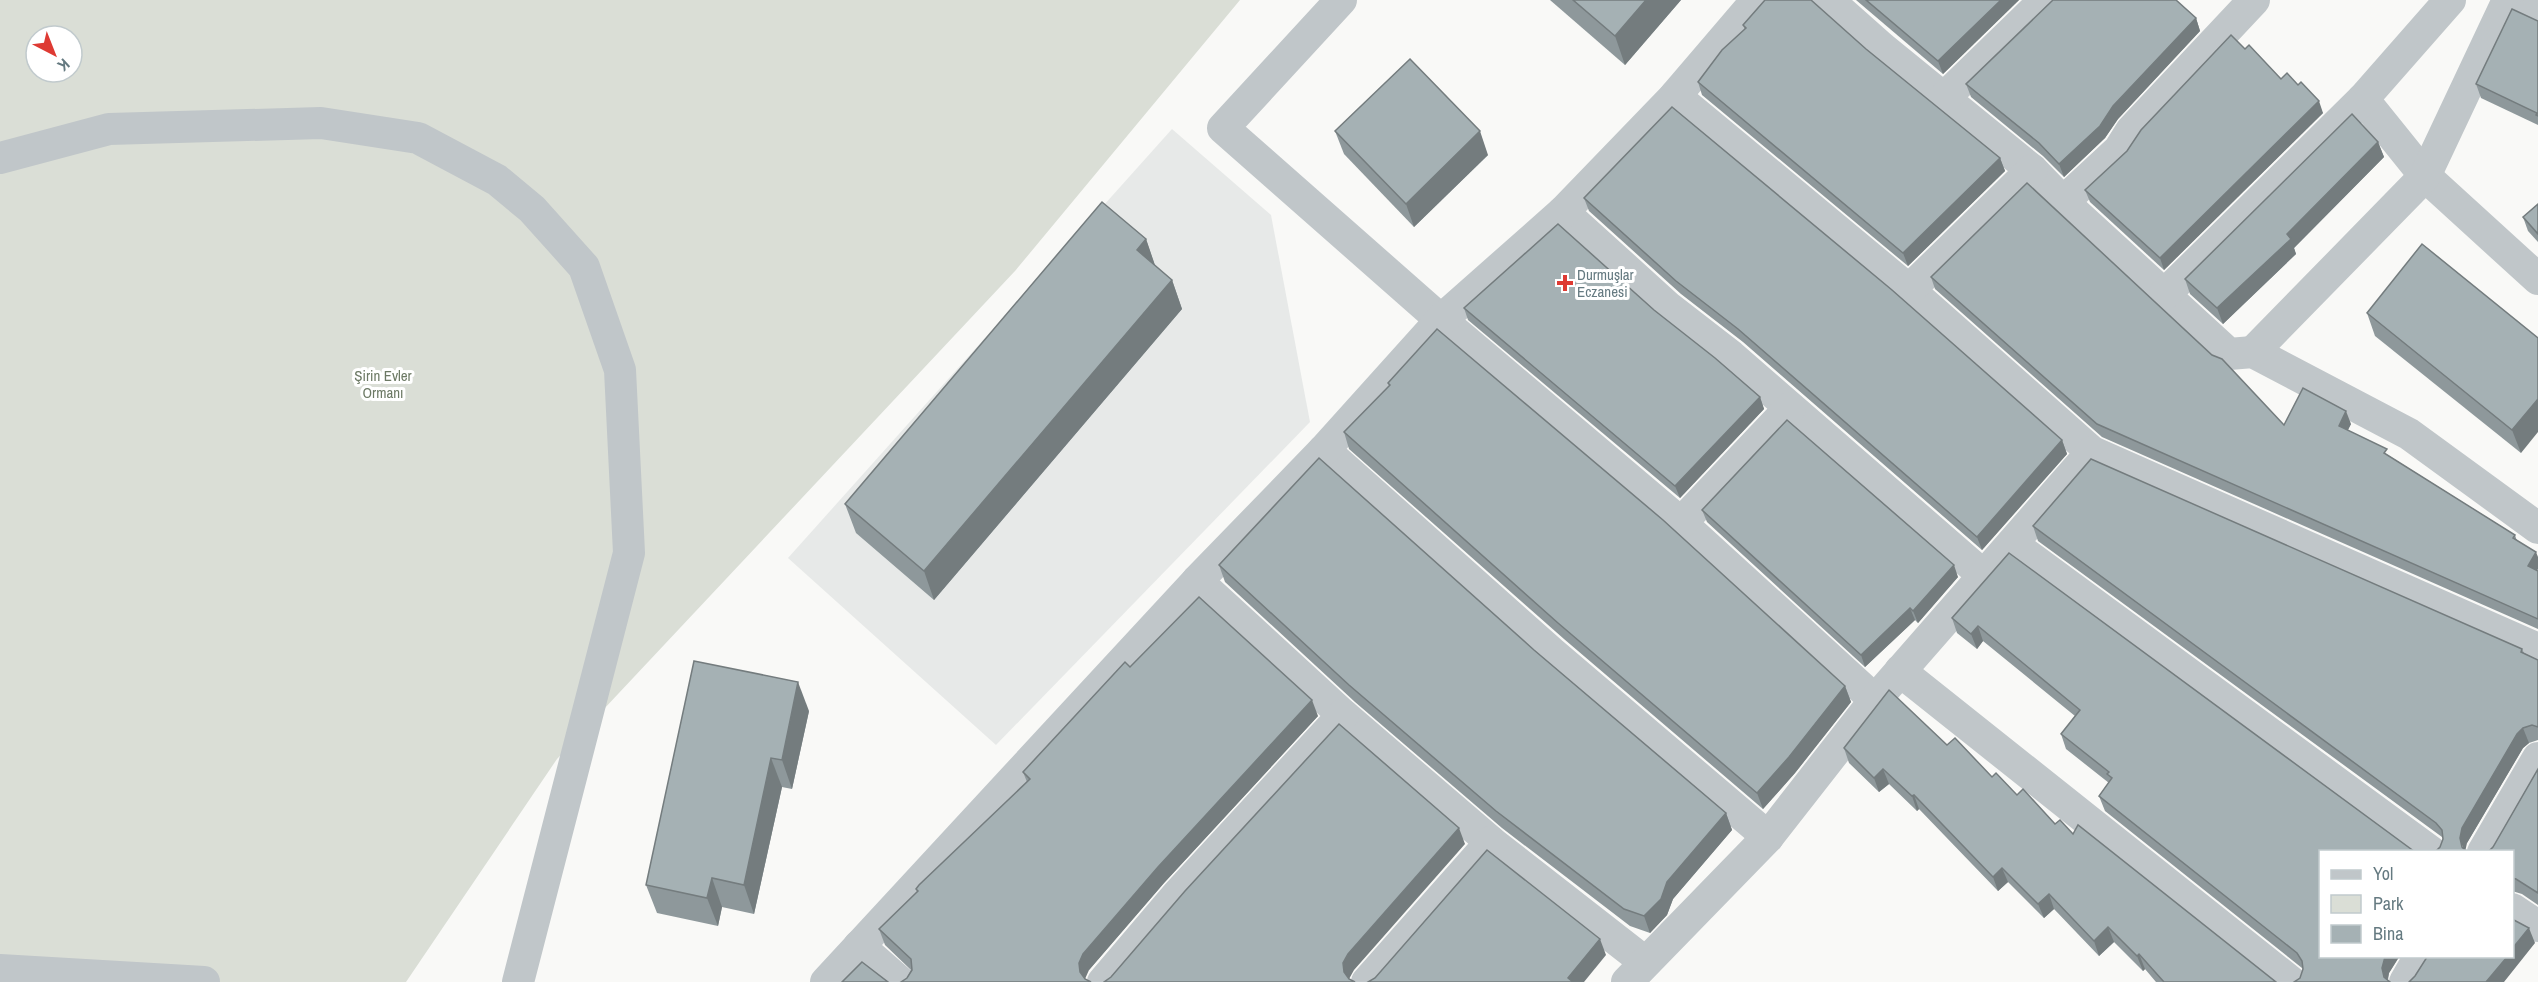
<svg xmlns="http://www.w3.org/2000/svg" width="2538" height="982" font-family="'Archivo Narrow',sans-serif">
  <style>
    .built { fill: #e7e9e8 }
    .green { fill: #daded6; fill-rule: evenodd }
    .lines { fill: none; stroke-linecap: round; stroke-linejoin: round }
    .minor { stroke: #c0c6c9; stroke-width: 32 }
    .wall { fill: #8e989b }
    .shaded-wall { fill: #747c7e }
    .building { fill: #a5b1b4; stroke: #747c7e; stroke-width: 1.5 }
    .poi-dot { fill: #de3a33; stroke: #fff; stroke-width: 2 }
    .labels { text-anchor: middle; dominant-baseline: central; stroke-width: 6; stroke-linejoin: round; paint-order: stroke }
    .poi-label { font-size: 15px; fill: #657a81; stroke: #fff; text-anchor: start }
    .park-label { font-size: 15px; fill: #6c7964; stroke: #fff }
  </style>
  <rect width="100%" height="100%" fill="#f9f9f7"/>
  <polygon class="built" points="1172,129 1271,215 1310,422 996,745 788,558"/>
  <path class="green" d="M0,0H1240L1015,271L557,759L406,982H0ZM36,36H72V72H36Z"/>
  <g class="lines">
    <g class="minor">
      <polyline points="1341,0 1223,128 1441,320 1681,523 1875,700"/>
      <polyline points="1828,0 1882,48 2032,170 2063,202 2229,354 2253,352 2409,434 2538,528"/>
      <polyline points="2512,0 2538,15"/>
      <polyline points="1675,96 1909,290 2092,452 2538,649"/>
      <polyline points="1944,98 2045,0"/>
      <polyline points="2363,99 2425,176 2538,279"/>
      <polyline points="0,158 109,129 321,123 418,138 497,180 532,209 584,267 620,370 629,553 518,982"/>
      <polyline points="2063,202 2119,150 2131,131 2254,0"/>
      <polyline points="1563,212 1669,308 1731,356 1983,575"/>
      <polyline points="1909,290 2032,170"/>
      <polyline points="2165,294 2363,99 2450,0"/>
      <polyline points="2253,352 2425,176 2508,0"/>
      <polyline points="1324,450 1552,653 1768,837"/>
      <polyline points="1681,523 1790,408"/>
      <polyline points="2012,544 2431,852"/>
      <polyline points="1197,581 1343,715 1491,842 1645,962"/>
      <polyline points="1900,671 2291,982"/>
      <polyline points="2483,852 2538,758"/>
      <polyline points="2512,909 2538,926"/>
      <polyline points="859,946 900,982"/>
      <polyline points="0,970 204,982"/>
      <polyline points="826,982 1197,581 1324,450 1441,320 1563,212 1675,96 1757,0"/>
      <polyline points="1103,982 1177,895 1343,715"/>
      <polyline points="1367,982 1491,842"/>
      <polyline points="1627,982 1768,837 1875,700 2092,452"/>
      <polyline points="2405,982 2420,956"/>
    </g>
  </g>
  <g class="wall">
    <polygon points="1550,0 1681,0 1625,65"/>
    <polygon points="1856,0 2019,0 1943,74"/>
    <polygon points="2196,18 2200,31 2118,119 2105,138 2064,177 2043,156 1971,97 1966,84"/>
    <polygon points="2538,21 2538,125 2481,98 2476,84"/>
    <polygon points="1743,25 1866,49 2000,158 2005,171 1908,266 1702,95 1698,82 1745,30"/>
    <polygon points="2245,49 2323,113 2164,270 2090,202 2085,190"/>
    <polygon points="1335,131 1488,155 1414,227 1344,154"/>
    <polygon points="2378,142 2384,157 2294,248 2296,254 2223,324 2190,294 2185,279"/>
    <polygon points="1584,198 2062,440 2067,454 1982,550 1743,342 1681,294 1589,211"/>
    <polygon points="2538,204 2538,242 2528,231 2523,217"/>
    <polygon points="1146,239 1155,266 1172,280 1182,309 934,600 856,533 845,504"/>
    <polygon points="1931,277 2284,425 2351,424 2348,430 2515,535 2517,541 2538,571 2538,629 2102,437 1935,289"/>
    <polygon points="1464,308 1654,310 1760,397 1764,409 1680,498 1468,320"/>
    <polygon points="2367,313 2538,338 2521,453 2375,336"/>
    <polygon points="1388,383 1845,686 1851,702 1795,773 1763,809 1564,639 1349,449 1344,432 1389,386"/>
    <polygon points="1702,510 1958,577 1918,623 1915,620 1865,667 1707,522"/>
    <polygon points="2033,526 2522,649 2524,653 2538,660 2538,740 2529,743 2523,748 2467,843 2440,847 2443,839 2442,837 2038,541"/>
    <polygon points="2009,553 2320,957 2399,957 2389,973 2388,980 2300,978 2303,969 2302,968 2105,811 2099,796 2109,783 2066,749 2061,734 2075,716 1983,641 1977,649 1957,633 1952,618"/>
    <polygon points="1219,565 1534,650 1726,813 1732,830 1673,899 1667,915 1650,933 1630,926 1502,828 1355,702 1225,582"/>
    <polygon points="1130,667 1318,716 1164,883 1089,970 907,978 911,970 885,945 879,929 917,892 916,889 1027,782 1023,772"/>
    <polygon points="809,711 792,789 782,787 754,914 722,907 718,926 657,913 646,885"/>
    <polygon points="1947,745 2017,795 2055,824 2073,834 2276,982 2156,982 2145,969 2143,971 2114,942 2099,956 2054,909 2044,918 2008,882 1998,891 1919,809 1917,811 1889,784 1879,792 1849,763 1844,748"/>
    <polygon points="2538,769 2538,905 2522,894 2512,891 2512,852 2493,847"/>
  </g>
  <g class="shaded-wall">
    <polygon points="1646,0 1681,0 1625,65 1615,36"/>
    <polygon points="2001,0 2019,0 1943,74 1938,61"/>
    <polygon points="2196,18 2200,31 2118,119 2105,138 2064,177 2059,164"/>
    <polygon points="2319,101 2323,113 2164,270 2160,258"/>
    <polygon points="1480,131 1488,155 1414,227 1406,204"/>
    <polygon points="2378,142 2384,157 2294,248 2296,254 2223,324 2217,308 2287,234"/>
    <polygon points="2000,158 2005,171 1908,266 1903,253"/>
    <polygon points="1146,239 1156,268 1137,250"/>
    <polygon points="1172,280 1182,309 934,600 924,571"/>
    <polygon points="1760,397 1764,409 1680,498 1675,486"/>
    <polygon points="2538,399 2538,432 2521,453 2512,430"/>
    <polygon points="2346,411 2351,424 2343,439 2339,426"/>
    <polygon points="2062,440 2067,454 1982,550 1977,537"/>
    <polygon points="2536,552 2538,557 2538,569 2533,578 2528,566"/>
    <polygon points="1954,565 1958,577 1918,623 1913,611"/>
    <polygon points="1910,608 1915,620 1865,667 1861,655"/>
    <polygon points="1978,626 1983,641 1977,649 1971,634"/>
    <polygon points="798,682 809,711 792,789 782,760"/>
    <polygon points="1845,686 1851,702 1795,773 1763,809 1757,793"/>
    <polygon points="1312,700 1318,716 1164,883 1089,970 1085,979 1080,972 1079,963 1083,954 1158,867"/>
    <polygon points="2523,728 2529,743 2523,748 2467,843 2465,852 2464,852 2460,838 2462,828 2517,734"/>
    <polygon points="771,758 782,787 754,914 744,885"/>
    <polygon points="1883,769 1889,784 1879,792 1874,778"/>
    <polygon points="1914,795 1919,809 1917,811 1912,796"/>
    <polygon points="1726,813 1732,830 1673,899 1667,915 1650,933 1644,916 1667,882"/>
    <polygon points="1459,828 1465,844 1354,970 1349,979 1344,972 1343,963 1348,954"/>
    <polygon points="2002,868 2008,882 1998,891 1993,877"/>
    <polygon points="712,878 722,907 718,926 707,898"/>
    <polygon points="2049,894 2054,909 2044,918 2038,904"/>
    <polygon points="2108,927 2114,942 2099,956 2094,941"/>
    <polygon points="2529,928 2535,943 2504,982 2486,982 2507,957 2512,957 2512,949"/>
    <polygon points="1600,939 1606,955 1584,982 1569,982 1568,978"/>
    <polygon points="2139,954 2145,969 2143,971 2137,956"/>
    <polygon points="2385,957 2399,957 2389,973 2387,982 2386,982 2382,968"/>
  </g>
  <g class="building">
    <polygon points="1573,0 1646,0 1615,36"/>
    <polygon points="1765,0 1811,0 1866,49 2000,158 1903,253 1698,82 1722,50 1746,28 1743,25"/>
    <polygon points="1866,0 2001,0 1938,61"/>
    <polygon points="2053,0 2176,0 2196,18 2113,106 2100,126 2059,164 2039,143 1966,84"/>
    <polygon points="2512,9 2538,21 2538,116 2536,115 2537,113 2476,84"/>
    <polygon points="2231,35 2245,49 2249,45 2281,79 2287,73 2298,85 2301,82 2319,101 2160,258 2085,190 2127,151 2141,130"/>
    <polygon points="1410,59 1480,131 1406,204 1335,131"/>
    <polygon points="1672,107 1892,290 2062,440 1977,537 1738,329 1676,281 1584,198"/>
    <polygon points="2352,114 2378,142 2287,234 2291,239 2217,308 2185,279"/>
    <polygon points="2027,183 2212,355 2222,359 2284,425 2303,388 2346,411 2339,426 2387,449 2384,453 2515,535 2513,538 2536,552 2528,566 2538,571 2538,619 2097,424 1931,277"/>
    <polygon points="1102,202 1146,239 1137,250 1172,280 924,571 845,504"/>
    <polygon points="2538,204 2538,234 2523,217"/>
    <polygon points="1558,224 1654,310 1715,358 1760,397 1675,486 1464,308"/>
    <polygon points="2422,244 2538,338 2538,399 2512,430 2367,313"/>
    <polygon points="1437,329 1663,520 1845,686 1789,757 1757,793 1558,623 1344,432 1390,385 1388,383"/>
    <polygon points="1787,420 1954,565 1913,611 1910,608 1861,655 1702,510"/>
    <polygon points="1319,458 1534,650 1726,813 1667,882 1661,899 1644,916 1624,909 1496,811 1349,685 1219,565"/>
    <polygon points="2091,459 2522,649 2521,652 2538,660 2538,727 2532,725 2523,728 2517,734 2462,828 2460,838 2462,847 2467,852 2435,852 2440,847 2443,839 2442,830 2436,823 2033,526"/>
    <polygon points="2009,553 2415,852 2320,852 2320,957 2385,957 2382,968 2384,977 2390,982 2294,982 2300,978 2303,969 2302,961 2297,953 2099,796 2112,778 2107,774 2109,772 2061,734 2080,710 1978,626 1971,634 1952,618"/>
    <polygon points="1199,597 1312,700 1158,867 1083,954 1079,963 1080,972 1085,979 1091,982 901,982 907,978 912,970 911,959 879,929 918,891 916,889 919,885 1030,779 1023,772 1125,662 1130,667"/>
    <polygon points="694,661 798,682 782,760 771,758 744,885 712,878 707,898 646,885"/>
    <polygon points="1889,690 1947,745 1955,738 1992,777 1996,773 2017,795 2023,789 2055,824 2060,820 2073,834 2078,825 2276,982 2164,982 2139,954 2137,956 2108,927 2094,941 2049,894 2038,904 2002,868 1993,877 1914,795 1912,796 1883,769 1874,778 1844,748"/>
    <polygon points="1339,724 1459,828 1348,954 1343,963 1344,972 1349,979 1355,982 1104,982 1111,977 1185,891"/>
    <polygon points="2538,769 2538,893 2516,879 2512,878 2512,852 2488,852 2493,847"/>
    <polygon points="1487,850 1600,939 1568,978 1573,982 1368,982 1375,978"/>
    <polygon points="2512,919 2529,928 2512,949"/>
    <polygon points="2427,957 2507,957 2486,982 2409,982 2415,976"/>
    <polygon points="862,962 888,982 842,982"/>
  </g>
  <path class="poi-dot" d="M1562 274h6v6h6v6h-6v6h-6v-6h-6v-6h6z"/>
  <g class="labels">
    <g class="poi-label">
      <text x="1577" y="274">Durmuşlar<tspan x="1577" dy="17">Eczanesi</tspan></text>
    </g>
    <g class="park-label">
      <text x="383" y="375">Şirin Evler<tspan x="383" dy="17">Ormanı</tspan></text>
    </g>
  </g>
  <rect x="2319" y="850" width="195" height="108" fill="#ffffff" stroke="#c1cacd" stroke-width="1.5"/>
  <rect x="2331" y="870" width="30" height="9" fill="#c0c6c9" stroke="#c1cacd" stroke-width="1.5"/>
  <text x="2373" y="880" font-size="18" fill="#657a81">Yol</text>
  <rect x="2331" y="895" width="30" height="18" fill="#daded6" stroke="#c1cacd" stroke-width="1.5"/>
  <text x="2373" y="910" font-size="18" fill="#657a81">Park</text>
  <rect x="2331" y="925" width="30" height="18" fill="#a5b1b4" stroke="#c1cacd" stroke-width="1.5"/>
  <text x="2373" y="940" font-size="18" fill="#657a81">Bina</text>
  <g transform="translate(54 54) rotate(138)"><circle r="28" fill="#ffffff" stroke="#c1cacd" stroke-width="1.5"/>
  <path d="M0-4.5L10 22L0 15L-10 22Z" fill="#de3a33"/>
  <text y="-9" font-size="16" font-weight="bold" text-anchor="middle" fill="#657a81">K</text>
  </g>
</svg>
